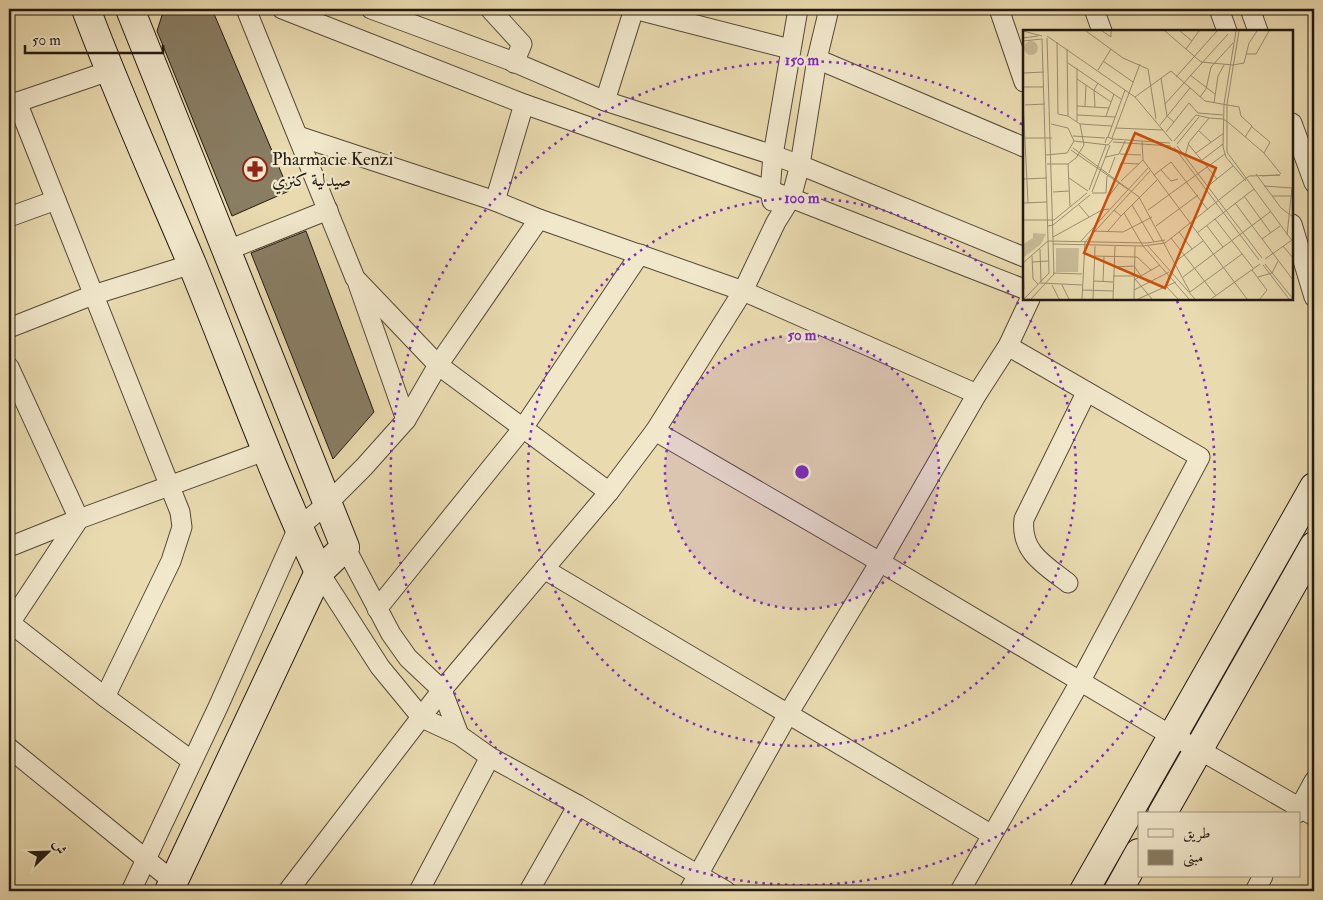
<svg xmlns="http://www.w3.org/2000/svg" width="1323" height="900" font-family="'IM FELL Double Pica',Amiri,serif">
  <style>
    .building { fill: #897d63; stroke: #221910 }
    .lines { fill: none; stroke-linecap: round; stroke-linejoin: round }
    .street-casing { stroke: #544938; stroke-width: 21 }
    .secondary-casing { stroke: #221910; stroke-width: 30 }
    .street { stroke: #f1e7cb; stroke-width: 19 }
    .secondary { stroke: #f1e7cb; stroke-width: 28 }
    .ring { fill: none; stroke: #7b2cbf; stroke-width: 2.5; stroke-dasharray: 2.5 5 }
    .labels { text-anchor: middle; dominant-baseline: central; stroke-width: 4.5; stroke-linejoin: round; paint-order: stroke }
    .poi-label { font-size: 18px; fill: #221910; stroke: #f1e7cb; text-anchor: start }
    .inset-road { fill: none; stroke: #998d6f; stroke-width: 1 }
    .view { fill: #ca4f0d; fill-opacity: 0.15; stroke: #ca4f0d; stroke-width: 2.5 }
    .inset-edge { fill: none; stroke: #221910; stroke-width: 2.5 }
    .centre { fill: #7b2cbf; stroke: #f1e7cb; stroke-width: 2.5 }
    .ring-label { font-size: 15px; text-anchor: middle; font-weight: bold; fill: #7b2cbf; stroke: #f1e7cb; stroke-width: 4.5; stroke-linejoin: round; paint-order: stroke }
  </style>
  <rect width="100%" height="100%" fill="#e9daaf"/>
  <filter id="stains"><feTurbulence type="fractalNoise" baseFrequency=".004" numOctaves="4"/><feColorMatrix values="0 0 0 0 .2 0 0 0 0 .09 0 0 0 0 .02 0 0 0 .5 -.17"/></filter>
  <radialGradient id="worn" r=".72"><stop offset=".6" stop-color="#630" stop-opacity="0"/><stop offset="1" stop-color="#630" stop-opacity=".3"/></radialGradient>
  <g class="building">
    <polygon points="164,9 212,9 289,191 232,216 157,31"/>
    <polygon points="306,231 374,412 333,459 251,253"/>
  </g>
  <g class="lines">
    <defs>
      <g id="street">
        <polyline points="246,9 355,278 438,365 609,492"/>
        <polyline points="282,9 524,104 791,198 1024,289"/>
        <polyline points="371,9 509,60 605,101 773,155 800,165 1024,257"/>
        <polyline points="490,9 522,44 514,63"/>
        <polyline points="634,9 790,49"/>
        <polyline points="999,9 1024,82"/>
        <polyline points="1094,9 1102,31"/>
        <polyline points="1219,9 1227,31"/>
        <polyline points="1250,9 1258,31"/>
        <polyline points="817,59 1024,147"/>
        <polyline points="605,101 634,9"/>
        <polyline points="17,102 180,512 182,527 171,561 105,697"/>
        <polyline points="524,104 495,201 539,219 743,291 977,394"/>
        <polyline points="9,105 109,71"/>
        <polyline points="1292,123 1314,183"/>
        <polyline points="298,136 495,201"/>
        <polyline points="772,201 770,191 773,155 798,9"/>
        <polyline points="9,217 56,200"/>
        <polyline points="1292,224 1314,297"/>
        <polyline points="228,250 328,210"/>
        <polyline points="358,284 406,420"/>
        <polyline points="9,328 93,295 192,264"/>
        <polyline points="9,367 79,519 10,623"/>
        <polyline points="655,431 880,562 1172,736 1198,749 1314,816"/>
        <polyline points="9,547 79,519 267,450"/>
        <polyline points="345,547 391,634 408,658 442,690 459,735"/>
        <polyline points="544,569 992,835"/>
        <polyline points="319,572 380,667 422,718 459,735 490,757 578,805 726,891"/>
        <path d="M1068,583C1045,565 1020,552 1024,519L1086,393"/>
        <polyline points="377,609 523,428 640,254"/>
        <polyline points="9,622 105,697 192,761"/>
        <polyline points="9,748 174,882"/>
        <polyline points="1296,814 1314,781"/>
        <polyline points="131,891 218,707 298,528 328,503 364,467 406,420 438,365 539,219"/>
        <polyline points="288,891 442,690 609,492 655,431 743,291 776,222 791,198 800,165 817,59 829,9"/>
        <polyline points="419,891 490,757"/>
        <polyline points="529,891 578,805"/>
        <polyline points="689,891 788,714 880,562 977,394 1008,346 1030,299"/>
        <polyline points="960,891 1080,682 1200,457 1008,346"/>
        <polyline points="1255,891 1263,876"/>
      </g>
      <g id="secondary">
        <path d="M86,9C118,95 156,179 192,264C234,367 272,472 319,572"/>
        <polyline points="130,9 345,547 319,572 169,891"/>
        <polyline points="1162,814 1314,546"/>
        <polyline points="1084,891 1314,487"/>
        <polyline points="1118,891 1139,853"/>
      </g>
    </defs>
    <use href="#street" class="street-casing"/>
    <use href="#secondary" class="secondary-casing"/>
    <use href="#street" class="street"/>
    <use href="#secondary" class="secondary"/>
  </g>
  <circle cx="802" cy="472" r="137" fill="#7b2cbf" fill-opacity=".12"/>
  <g class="ring">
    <circle cx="802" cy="472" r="137"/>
    <circle cx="802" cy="472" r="274"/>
    <path d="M1177 301A412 412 0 1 1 1023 125"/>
  </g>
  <defs>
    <symbol id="pharmacy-ring" viewBox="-11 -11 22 22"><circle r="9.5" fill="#f1e7cb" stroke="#8f2418" stroke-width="1.5"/><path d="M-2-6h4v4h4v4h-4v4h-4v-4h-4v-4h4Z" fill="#8f2418"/></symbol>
  </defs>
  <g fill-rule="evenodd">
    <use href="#pharmacy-ring" x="241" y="155" width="28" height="28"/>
  </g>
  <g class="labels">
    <g class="poi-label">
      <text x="272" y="159">Pharmacie Kenzi<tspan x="272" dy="21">صيدلية كنزي</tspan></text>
    </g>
  </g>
  <g transform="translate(1023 30)">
    <rect width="270" height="270" fill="#e9daaf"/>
    <path d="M1 18a7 7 0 1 1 14 0a7 7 0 1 1-14 0ZM10,203L23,204L18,214L0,228V214L10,208ZM33,218H56L55,242H33Z" fill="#c7b994"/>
    <path class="inset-road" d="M0,1L19,6M63,1L100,28L125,39L133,89M79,1L88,7V1M142,1L178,32L210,35L221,33L226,13L234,1M157,1L169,11M213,1L201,74L200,117L203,127L223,151M216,1L204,74V122L270,212M24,6L112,67L149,111M0,8L15,6M0,11L19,9M34,12L35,84L45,86L57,94L89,96M44,19L45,86M163,19L176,1M223,24H233L246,1M80,31L110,52M45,33L98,69M54,38V91M75,40L88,19M0,43L21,42M167,45L192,64M153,47L194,1M138,48L144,86L151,92M54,49L88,72M0,57H21M112,67L148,41L182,71L216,77L218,86L229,96L222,107M177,67L183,59L188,37L210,13M0,71L5,173M191,73L195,46L201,35M142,74L205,4M2,75L22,74M54,76L86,78M62,76L63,55M72,77L71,60L75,53M54,85L92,87M83,86L91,64M186,88L200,89L206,93L241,123L258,144M137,95L167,58M229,97L247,112L241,123M93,98L140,100M176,101L188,112M143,102L166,73L175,83L200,85M50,106L82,108M85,107L102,60M0,108H29M89,108L117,34M90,109L147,113M51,111L85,115L90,109L84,107L82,113M119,111L120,130L224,269M151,111L173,85L186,88L166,112L162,126M90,112L148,116M154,114L176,87M166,115L194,149M154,116L239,228M151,117L236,230M50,118L116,167L167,262L219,224M48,120L106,160M173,123L201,103M97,124L118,125M23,125L44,123L51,111L45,98L28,94M83,127L96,124L102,111M179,130L200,114M24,134H45L53,128L61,115L57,94M45,134L47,176M138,140L148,151L155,149M86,143L92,127M233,144L258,178L270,187M131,145L148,132L185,180M239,146L257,145M46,148L65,161M93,148L98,133L116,134M0,149L24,148M98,151L120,130M185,156L210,136M241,156L269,158L264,205M66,160L83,115M30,162L46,161M69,162L87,115M69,163H83L84,146M86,166L96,153M221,166L248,203M249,166H269M0,173L24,172M212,173L270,250M56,175L66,187M109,175L131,212M91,180L98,186L134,150M125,180L202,124M101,183L120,216L166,269M192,189L230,238M0,190H31L64,163M25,196L30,195L67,165M133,196L175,165M184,196L200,217M69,201L100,202L129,187M85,201L98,186M156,202L169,219M174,203L231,159M30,207L79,180L86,179M148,208L193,266M239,209L257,196M25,211L124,213L142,210M58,211L125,138M30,214L120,216L142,213L226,146L257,145M125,216L172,269M260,216L270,228M17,219L18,252M9,226L10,249L15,254M71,226L114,227L128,240M242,229L269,210M153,231L180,211M9,232L26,231M242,234L270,269M240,235L266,269M91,237L111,236L118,246M229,240L244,260L237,269M30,243L59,244M90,246H111M160,247L247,182M235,247L249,243L255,231M112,249L129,269M111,250L137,235M70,251L90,252M80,251L81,226M17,253L59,255M29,255L36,269M39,255L46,269M143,256L155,269M1,259L0,233L25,211M59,260L90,261M111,260L146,242M1,269L26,243L19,9M8,269L31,244L24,8M59,269L62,212L127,141M70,269L72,216M90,269L92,216M111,269L112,216M115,269L153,252M188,269L237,234"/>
    <path class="view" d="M112,103L193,138L142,258L61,223Z"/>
    <rect width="270" height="270" class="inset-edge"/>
  </g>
  <circle cx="802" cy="472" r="8" class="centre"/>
  <g class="ring-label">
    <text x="802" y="65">150 m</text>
    <text x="802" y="203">100 m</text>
    <text x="802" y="340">50 m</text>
  </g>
  <rect width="1323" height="900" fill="none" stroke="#e9daaf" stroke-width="30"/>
  <rect x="10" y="10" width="1303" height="880" fill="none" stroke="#221910" stroke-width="2.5"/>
  <rect x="15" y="15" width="1293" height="870" fill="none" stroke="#221910"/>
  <rect x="1138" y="812" width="162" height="65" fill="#f1e7cb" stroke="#9e9580"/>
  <rect x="1148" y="829" width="25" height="8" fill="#f1e7cb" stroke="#9e9580"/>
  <text x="1183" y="838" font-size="15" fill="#221910">طريق</text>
  <rect x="1148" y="850" width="25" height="15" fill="#897d63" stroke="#9e9580"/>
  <text x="1183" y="862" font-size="15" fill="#221910">مبنى</text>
  <g transform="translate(48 852) rotate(67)" stroke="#f1e7cb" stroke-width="4" paint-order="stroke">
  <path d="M0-4L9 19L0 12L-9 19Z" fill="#221910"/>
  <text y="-8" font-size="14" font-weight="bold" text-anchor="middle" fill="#221910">ش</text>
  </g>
  <path d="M25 45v8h138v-8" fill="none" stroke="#221910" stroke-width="2.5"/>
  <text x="32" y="45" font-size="15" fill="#221910" stroke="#f1e7cb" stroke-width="4" paint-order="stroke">50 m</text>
  <rect width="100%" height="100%" filter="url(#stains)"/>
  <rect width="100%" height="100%" fill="url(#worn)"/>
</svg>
